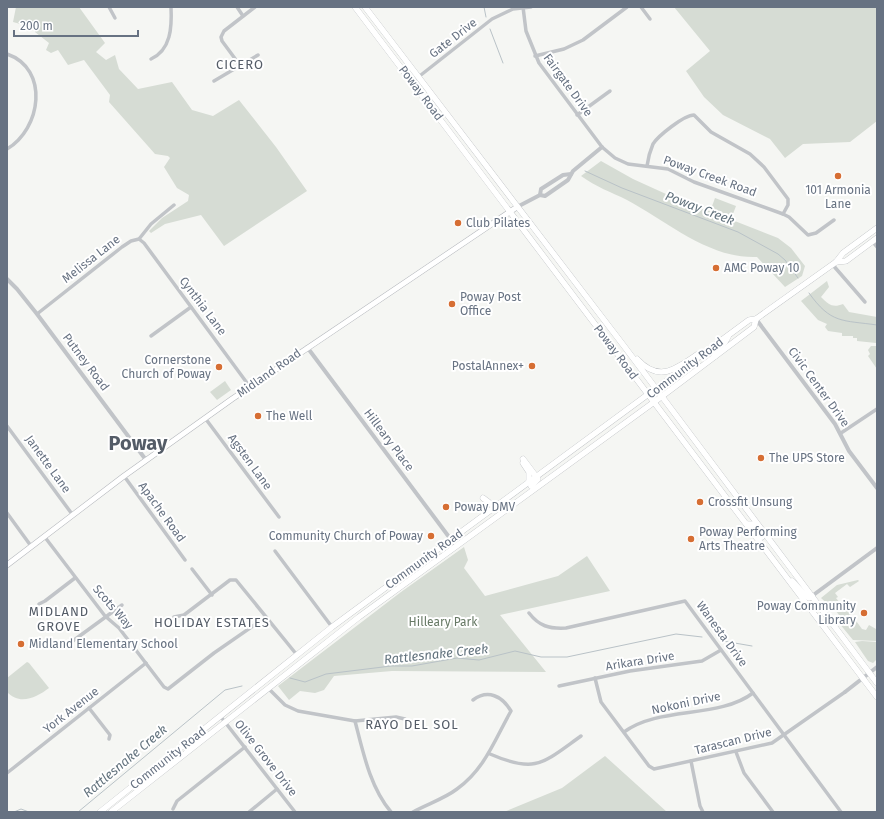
<svg xmlns="http://www.w3.org/2000/svg" width="884" height="819" font-family="'Fira Sans',sans-serif">
  <style>
    .green { fill: #d6dcd4 }
    .lines { fill: none; stroke-linecap: round; stroke-linejoin: round }
    .stream { stroke: #b9c2c7; stroke-width: 1 }
    .secondary-casing { stroke: #b4b7bc; stroke-width: 6 }
    .primary-casing { stroke: #b5b8bc; stroke-width: 6 }
    .minor { stroke: #c1c4c8; stroke-width: 3.5 }
    .tertiary { stroke: #c1c4c8; stroke-width: 4 }
    .secondary { stroke: #fff; stroke-width: 5 }
    .primary { stroke: #fff; stroke-width: 5.5 }
    .poi-dot { fill: #d66e33; stroke: #fff; stroke-width: 1.5 }
    .labels { text-anchor: middle; dominant-baseline: central; stroke-width: 4; stroke-linejoin: round; paint-order: stroke }
    .street-label { font-size: 12px; fill: #677282; stroke: #fff }
    .poi-label { font-size: 12px; fill: #677282; stroke: #fff; text-anchor: start }
    .park-label { font-size: 12px; fill: #677965; stroke: #fff }
    .neighbourhood-label { font-size: 13px; letter-spacing: 1px; fill: #545c67; stroke: #fff }
    .water-label { font-size: 13px; font-style: italic; fill: #63737e; stroke: #fff }
    .town-label { font-size: 20px; font-weight: bold; fill: #545c67; stroke: #fff }
  </style>
  <rect width="100%" height="100%" fill="#f5f6f3"/>
  <g class="green">
    <polygon points="16,7 79,7 105,43 96,52 106,60 115,55 119,69 138,89 172,82 192,110 213,116 239,100 276,147 307,191 224,246 201,215 165,224 151,233 149,231 162,218 188,201 189,195 177,188 164,167 170,158 168,156 155,154 109,102 110,95 84,60 68,65 58,50 51,53 46,50 49,43 35,32 35,28 13,22"/>
    <polygon points="674,7 877,7 877,121 850,142 803,144 785,158 770,139 723,115 704,97 686,71 710,51"/>
    <path d="M601,161L633,179L666,194L778,238L791,248L805,266L802,276L785,287L757,257C709,259 668,222 627,200C611,192 596,187 581,176Z"/>
    <polygon points="715,198 736,206 731,219 711,209"/>
    <path d="M827,281L829,287L821,297C829,305 833,308 843,304L849,312L877,317V369L868,356L870,354L868,350L871,346H876V343L857,341V338H853V336H842V333L828,331L825,327L827,324L818,320L801,301Z"/>
    <polygon points="225,381 231,390 217,400 210,392"/>
    <polygon points="464,547 468,560 464,568 485,596 558,576 587,556 610,591 500,615 546,672 392,671 334,676 324,690 315,693 300,691 289,700 278,686 401,592"/>
    <polygon points="858,580 859,581 850,587 847,584 835,593 838,597 836,598 840,603 834,608 832,605 830,606 821,598 837,585"/>
    <polygon points="843,606 846,611 848,610 862,629 866,630 869,625 876,629 877,641 853,640 839,623 839,615 836,611"/>
    <polygon points="862,641 877,642 877,659 873,663 868,661 855,642"/>
    <path d="M27,662L29,663L49,688C37,697 20,706 7,692V678Z"/>
    <polygon points="605,756 667,812 504,812 562,788"/>
  </g>
  <g class="lines">
    <g class="stream">
      <polyline points="484,7 486,17"/>
      <polyline points="490,29 503,63"/>
      <polyline points="585,171 622,188 738,232 778,254 785,260 798,278"/>
      <path d="M809,293C831,324 842,320 877,325"/>
      <polyline points="723,641 752,646"/>
      <polyline points="290,678 305,682 326,674 391,666 412,666 457,658 479,660 515,651 541,657 567,657 676,634 702,637"/>
      <polyline points="14,812 21,809 29,812"/>
      <polyline points="78,812 225,690 242,686"/>
    </g>
    <defs>
      <polyline id="secondary" points="7,565 124,476 232,399 517,207"/>
      <g id="primary">
        <polyline points="355,7 877,697"/>
        <polyline points="365,7 624,346 877,683"/>
        <polyline points="836,262 846,261 877,238"/>
        <polyline points="715,356 716,350 725,342 728,337"/>
        <path d="M637,359C659,383 676,369 698,354"/>
        <polyline points="523,459 538,479 531,486"/>
        <polyline points="523,463 529,472 529,482"/>
        <polyline points="483,498 495,507"/>
        <polyline points="747,524 752,524 762,537"/>
        <polyline points="792,581 806,596 809,598 812,596"/>
        <polyline points="100,812 332,627 749,320 756,319 836,262 843,253 877,228"/>
        <polyline points="111,812 359,617 661,397 754,327 756,319"/>
      </g>
    </defs>
    <use href="#secondary" class="secondary-casing"/>
    <use href="#primary" class="primary-casing"/>
    <g class="minor">
      <polyline points="109,7 115,18"/>
      <polyline points="237,7 243,16"/>
      <polyline points="523,7 526,31 539,63 602,147 615,158 628,164 668,169 694,182 783,214 789,217 808,235 816,233 834,220"/>
      <polyline points="641,7 650,19"/>
      <path d="M7,54C50,69 41,129 7,149"/>
      <polyline points="535,56 564,49 583,40 627,7"/>
      <path d="M151,59C171,50 172,27 171,7"/>
      <polyline points="239,64 222,41 221,37 224,31 255,7"/>
      <polyline points="214,81 258,55"/>
      <polyline points="412,82 492,19 513,9 531,7"/>
      <polyline points="577,115 610,91"/>
      <path d="M647,166C648,158 650,151 653,144C658,136 684,115 694,115L711,132L750,154L764,167L788,199V205L783,214"/>
      <polyline points="139,239 144,243 250,387"/>
      <polyline points="872,241 877,247"/>
      <polyline points="832,264 865,302"/>
      <polyline points="37,314 122,247 131,241 139,239 151,224 174,205"/>
      <polyline points="151,336 191,307"/>
      <polyline points="205,418 279,517"/>
      <polyline points="7,426 72,514"/>
      <polyline points="841,433 877,409"/>
      <polyline points="124,476 185,560"/>
      <polyline points="7,513 31,546"/>
      <polyline points="44,536 105,616 119,628 164,687 168,689 214,653 266,617"/>
      <polyline points="275,551 332,627"/>
      <polyline points="192,569 212,595"/>
      <polyline points="39,604 45,601 75,578"/>
      <path d="M529,613C539,626 549,629 566,628L685,601L841,812"/>
      <polyline points="174,617 184,615 230,580 236,580 297,655"/>
      <polyline points="70,643 122,605"/>
      <polyline points="595,678 601,702 649,766 654,769 772,743 845,692"/>
      <polyline points="559,686 630,671 702,661 721,650"/>
      <polyline points="268,688 285,705 298,711 355,721 396,717 405,719"/>
      <polyline points="89,708 110,735 109,739"/>
      <polyline points="221,717 295,812"/>
      <path d="M355,721C363,752 370,787 391,812"/>
      <path d="M624,732C659,706 719,719 753,693"/>
      <polyline points="736,752 744,773 773,812"/>
      <path d="M490,754C536,774 543,763 581,736"/>
      <polyline points="691,761 700,806 703,812"/>
      <polyline points="7,773 146,663"/>
      <polyline points="173,809 177,801 245,747"/>
      <polyline points="249,812 277,789"/>
      <path d="M413,812C427,804 444,799 457,789C485,769 495,739 511,711C502,696 488,689 473,700"/>
    </g>
    <g class="tertiary">
      <polyline points="540,195 541,189 563,175 571,174"/>
      <polyline points="517,207 540,195 545,196 568,180 573,171 602,147"/>
      <polyline points="7,279 17,289 37,314 146,460"/>
      <polyline points="756,319 835,424 849,451 877,488"/>
      <polyline points="307,347 455,545"/>
      <polyline points="812,596 877,548"/>
      <polyline points="845,692 877,667"/>
    </g>
    <use href="#secondary" class="secondary"/>
    <use href="#primary" class="primary"/>
  </g>
  <g class="poi-dot">
    <circle cx="838" cy="176" r="4"/>
    <circle cx="458" cy="223" r="4"/>
    <circle cx="716" cy="268" r="4"/>
    <circle cx="452" cy="304" r="4"/>
    <circle cx="532" cy="366" r="4"/>
    <circle cx="219" cy="367" r="4"/>
    <circle cx="258" cy="416" r="4"/>
    <circle cx="761" cy="458" r="4"/>
    <circle cx="700" cy="502" r="4"/>
    <circle cx="446" cy="507" r="4"/>
    <circle cx="431" cy="536" r="4"/>
    <circle cx="691" cy="539" r="4"/>
    <circle cx="864" cy="613" r="4"/>
    <circle cx="21" cy="644" r="4"/>
  </g>
  <g class="labels">
    <g class="street-label">
      <text transform="translate(453 38) rotate(-38)">Gate Drive</text>
      <text transform="translate(568 85) rotate(54)">Fairgate Drive</text>
      <text transform="translate(421 93) rotate(53)">Poway Road</text>
      <text transform="translate(710 176) rotate(20)">Poway Creek Road</text>
      <text transform="translate(91 259) rotate(-38)">Melissa Lane</text>
      <text transform="translate(203 306) rotate(53)">Cynthia Lane</text>
      <text transform="translate(616 352) rotate(53)">Poway Road</text>
      <text transform="translate(86 362) rotate(53)">Putney Road</text>
      <text transform="translate(685 368) rotate(-37)">Community Road</text>
      <text transform="translate(269 373) rotate(-35)">Midland Road</text>
      <text transform="translate(819 387) rotate(54)">Civic Center Drive</text>
      <text transform="translate(389 440) rotate(53)">Hilleary Place</text>
      <text transform="translate(250 462) rotate(54)">Agsten Lane</text>
      <text transform="translate(48 464) rotate(54)">Janette Lane</text>
      <text transform="translate(162 512) rotate(54)">Apache Road</text>
      <text transform="translate(424 559) rotate(-36)">Community Road</text>
      <text transform="translate(113 607) rotate(49)">Scots Way</text>
      <text transform="translate(722 634) rotate(54)">Wanesta Drive</text>
      <text transform="translate(640 661) rotate(-9)">Arikara Drive</text>
      <text transform="translate(686 703) rotate(-12)">Nokoni Drive</text>
      <text transform="translate(71 710) rotate(-38)">York Avenue</text>
      <text transform="translate(733 741) rotate(-14)">Tarascan Drive</text>
      <text transform="translate(168 758) rotate(-38)">Community Road</text>
      <text transform="translate(266 758) rotate(52)">Olive Grove Drive</text>
    </g>
    <g class="poi-label">
      <text x="838" y="190" text-anchor="middle">101 Armonia<tspan x="838" dy="14">Lane</tspan></text>
      <text x="466" y="223">Club Pilates</text>
      <text x="724" y="268">AMC Poway 10</text>
      <text x="460" y="297">Poway Post<tspan x="460" dy="14">Office</tspan></text>
      <text x="211" y="360" text-anchor="end">Cornerstone<tspan x="211" dy="14">Church of Poway</tspan></text>
      <text x="524" y="366" text-anchor="end">PostalAnnex+</text>
      <text x="266" y="416">The Well</text>
      <text x="769" y="458">The UPS Store</text>
      <text x="708" y="502">Crossfit Unsung</text>
      <text x="454" y="507">Poway DMV</text>
      <text x="699" y="532">Poway Performing<tspan x="699" dy="14">Arts Theatre</tspan></text>
      <text x="423" y="536" text-anchor="end">Community Church of Poway</text>
      <text x="856" y="606" text-anchor="end">Poway Community<tspan x="856" dy="14">Library</tspan></text>
      <text x="29" y="644">Midland Elementary School</text>
    </g>
    <g class="park-label">
      <text x="443" y="622">Hilleary Park</text>
    </g>
    <g class="neighbourhood-label">
      <text x="240" y="64">CICERO</text>
      <text x="59" y="611">MIDLAND<tspan x="59" dy="15">GROVE</tspan></text>
      <text x="212" y="622">HOLIDAY ESTATES</text>
      <text x="412" y="724">RAYO DEL SOL</text>
    </g>
    <g class="water-label">
      <text transform="translate(700 208) rotate(21)">Poway Creek</text>
      <text transform="translate(436 654) rotate(-6)">Rattlesnake Creek</text>
      <text transform="translate(125 761) rotate(-40)">Rattlesnake Creek</text>
    </g>
    <g class="town-label">
      <text x="138" y="443">Poway</text>
    </g>
  </g>
  <rect width="884" height="819" fill="none" stroke="#677282" stroke-width="16"/>
  <path d="M14 30v6h124v-6" fill="none" stroke="#677282" stroke-width="2"/>
  <text x="20" y="30" font-size="12" fill="#677282" stroke="#ffffff" stroke-width="3" paint-order="stroke">200 m</text>
</svg>
